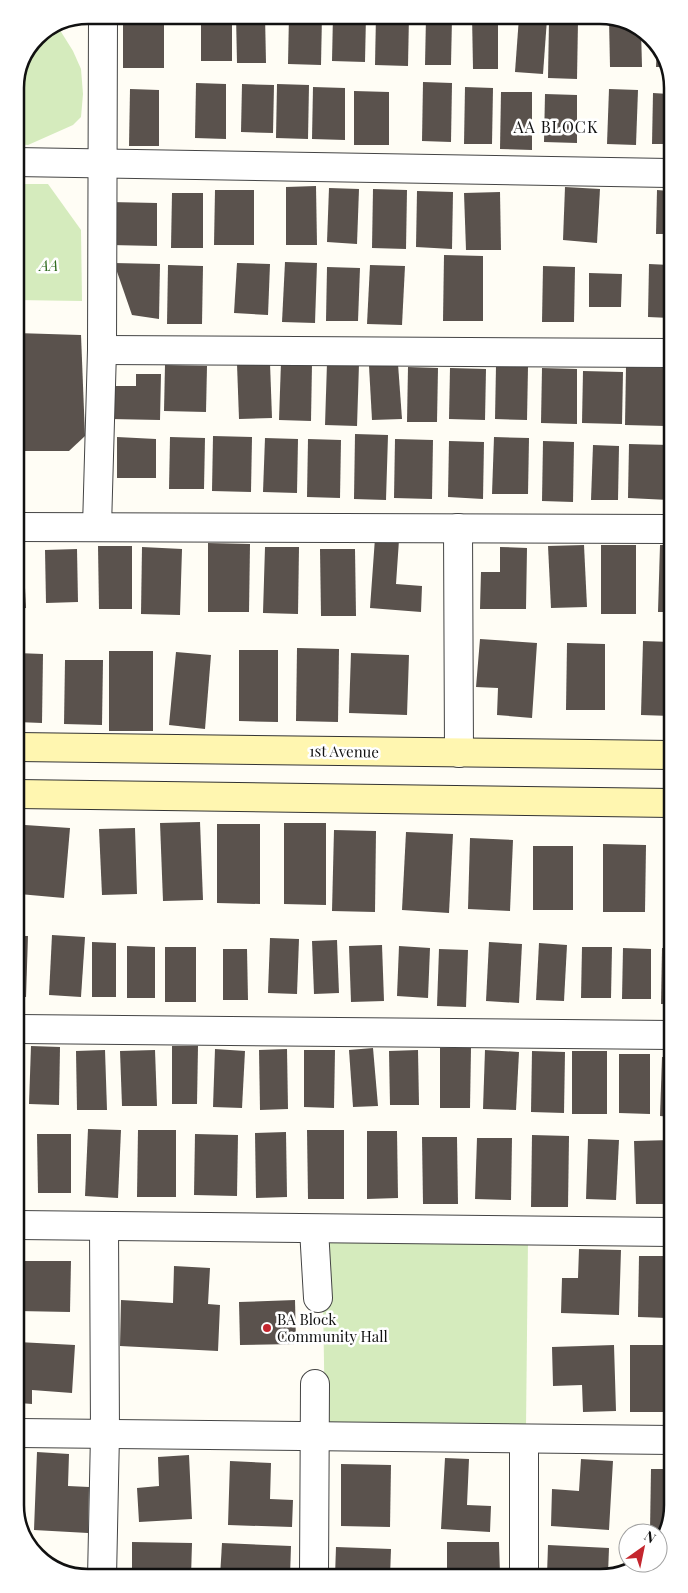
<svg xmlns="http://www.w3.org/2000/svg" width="688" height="1593" font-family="'Playfair Display',serif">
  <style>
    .green { fill: #d5ebbd }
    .building { fill: #5a524d }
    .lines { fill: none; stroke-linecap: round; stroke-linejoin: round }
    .street-casing { stroke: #444; stroke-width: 30 }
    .secondary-casing { stroke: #333; stroke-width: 30 }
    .street { stroke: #fff; stroke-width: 28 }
    .secondary { stroke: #fff6b0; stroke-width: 28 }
    .poi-dot { fill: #c4262e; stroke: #fff; stroke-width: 2 }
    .labels { text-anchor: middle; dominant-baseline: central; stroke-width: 5; stroke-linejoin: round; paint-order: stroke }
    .park-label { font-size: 15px; font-style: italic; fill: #2f6b1f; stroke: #fff }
    .street-label { font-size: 15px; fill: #111; stroke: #fff }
    .poi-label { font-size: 15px; fill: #111; stroke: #fff; text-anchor: start }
    .neighbourhood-label { font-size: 16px; letter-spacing: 1px; fill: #111; stroke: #fff }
    .rim { fill: none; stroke: #111; stroke-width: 2.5 }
  </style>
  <rect width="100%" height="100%" fill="#fffdf5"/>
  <g class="green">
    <polygon points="58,27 73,51 81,69 83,94 81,117 73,125 28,145 15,144 15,83 37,36"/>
    <polygon points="15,184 48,184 81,230 82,301 16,300"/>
    <polygon points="322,1235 528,1239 526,1428 325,1425"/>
  </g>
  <g class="building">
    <rect x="201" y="15" width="31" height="46"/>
    <polygon points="236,15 265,15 266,63 237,63"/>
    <polygon points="289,15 322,15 321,65 288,64"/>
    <polygon points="333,15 366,15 365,62 332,61"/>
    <polygon points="376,15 409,15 408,66 375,65"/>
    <polygon points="472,15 498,15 498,69 473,69"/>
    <polygon points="426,17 452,18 451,65 425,65"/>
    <polygon points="519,17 547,19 543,74 515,72"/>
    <polygon points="123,19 164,20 164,68 123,68"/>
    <polygon points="609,19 615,19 641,29 642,67 610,67"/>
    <polygon points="549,21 578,21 577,79 548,78"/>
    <polygon points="657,47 669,64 669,67 656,67"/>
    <polygon points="423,82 452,83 451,142 422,141"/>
    <polygon points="196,83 226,84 226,139 195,138"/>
    <polygon points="242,84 274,85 273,133 241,132"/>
    <polygon points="277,84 309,85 308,139 276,138"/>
    <polygon points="313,87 345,88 345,140 312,139"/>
    <polygon points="465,87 493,88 492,144 464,144"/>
    <polygon points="130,89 159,90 159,146 129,146"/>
    <polygon points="609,89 638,90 636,145 607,144"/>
    <polygon points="354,91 389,92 389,145 354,145"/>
    <polygon points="501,92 532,92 532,150 500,149"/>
    <polygon points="653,93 669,94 669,144 652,144"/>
    <polygon points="545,94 577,95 577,143 544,142"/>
    <polygon points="316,186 317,245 286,245 286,187"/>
    <polygon points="565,187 600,189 597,243 563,240"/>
    <polygon points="329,188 359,189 357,244 327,242"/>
    <polygon points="373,189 407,190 406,249 372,248"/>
    <polygon points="215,190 254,190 254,245 214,245"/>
    <polygon points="657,190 669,191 670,234 656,234"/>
    <polygon points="417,191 453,192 452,249 416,247"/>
    <polygon points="500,192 501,250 466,250 464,193"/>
    <polygon points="172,193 203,193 203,248 171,248"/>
    <polygon points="110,202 157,203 157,246 110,245"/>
    <polygon points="444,255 483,256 483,321 443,321"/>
    <polygon points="285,262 317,263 315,323 282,322"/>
    <polygon points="114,263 160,264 159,319 132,315"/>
    <polygon points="237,263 270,264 268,315 234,313"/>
    <polygon points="649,264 670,265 670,318 648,317"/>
    <polygon points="168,265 203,266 202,324 167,324"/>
    <polygon points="370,265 405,266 402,325 367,324"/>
    <polygon points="543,266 575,267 574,322 542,322"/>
    <polygon points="327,267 360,268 358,321 326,321"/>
    <polygon points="589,273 622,274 621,307 589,307"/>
    <polygon points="16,333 81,335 85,436 69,451 16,451"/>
    <polygon points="281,362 312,363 311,421 279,420"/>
    <polygon points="270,363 272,418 239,419 237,364"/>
    <polygon points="327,363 359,364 357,426 325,425"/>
    <polygon points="398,364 402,419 372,420 369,366"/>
    <polygon points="165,365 207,366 206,412 164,411"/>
    <polygon points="496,366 528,367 527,420 495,419"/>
    <polygon points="408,367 438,368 437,422 407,422"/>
    <polygon points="626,367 667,368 666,426 625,425"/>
    <polygon points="450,368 486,369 485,420 449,419"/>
    <polygon points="542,368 577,369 577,424 541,423"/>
    <polygon points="583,371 623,372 622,424 582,423"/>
    <polygon points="136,374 161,374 160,420 111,419 112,386 136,386"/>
    <polygon points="355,434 388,435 386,500 354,499"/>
    <polygon points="213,436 252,437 251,492 212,491"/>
    <polygon points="117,437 156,439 156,478 117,478"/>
    <polygon points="170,437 205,438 204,489 169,489"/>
    <polygon points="494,437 529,438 528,494 492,494"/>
    <polygon points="265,438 298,439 297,493 263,492"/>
    <polygon points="308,439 341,440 340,498 307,497"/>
    <polygon points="395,439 433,440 432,499 394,498"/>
    <polygon points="449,441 484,442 483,499 448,497"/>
    <polygon points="543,441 574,442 573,502 542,501"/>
    <polygon points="629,444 670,445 669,500 628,498"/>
    <polygon points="593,445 619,446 618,500 591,500"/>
    <polygon points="375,538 399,540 396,584 422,586 421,612 370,608"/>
    <polygon points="208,543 250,544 249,612 208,612"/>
    <polygon points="584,545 587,607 551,608 548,546"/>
    <rect x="601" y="545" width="35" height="69"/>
    <polygon points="660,545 670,545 671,612 658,612"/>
    <polygon points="98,546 132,546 132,609 99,609"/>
    <polygon points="142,547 182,549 180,615 141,614"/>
    <polygon points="265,547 299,547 298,614 263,613"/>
    <polygon points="500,547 527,548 526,609 480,609 481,572 500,572"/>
    <polygon points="16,548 23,548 26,608 17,609"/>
    <polygon points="77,549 78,602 46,603 45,550"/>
    <polygon points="320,549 355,549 356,616 321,616"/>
    <polygon points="480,639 537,643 532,718 497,715 498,688 476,687"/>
    <polygon points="643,641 671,642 671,716 641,715"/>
    <polygon points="567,643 605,644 605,710 566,710"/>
    <polygon points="297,648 339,649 338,722 296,721"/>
    <polygon points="239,650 278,650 278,722 239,721"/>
    <rect x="109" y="651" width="44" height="80"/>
    <polygon points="176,652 211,655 205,729 169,725"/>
    <polygon points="17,653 43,654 42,723 17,722"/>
    <polygon points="351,653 409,655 407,715 349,713"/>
    <polygon points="65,660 103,660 102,725 64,724"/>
    <polygon points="200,822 203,900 163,901 160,823"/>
    <polygon points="284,823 326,823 326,905 284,904"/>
    <polygon points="217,824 260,824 260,904 217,903"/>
    <polygon points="25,825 70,828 64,898 19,894"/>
    <polygon points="135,828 137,894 102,895 99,829"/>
    <polygon points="334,830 376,831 375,912 332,911"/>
    <polygon points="406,832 453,834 449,913 402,910"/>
    <polygon points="470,838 513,840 510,911 468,909"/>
    <polygon points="665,839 671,839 671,907 666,907"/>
    <polygon points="603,844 646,845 645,912 603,912"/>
    <rect x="533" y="846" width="40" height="64"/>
    <polygon points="52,935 85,937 81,997 49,995"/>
    <polygon points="17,936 28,936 26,997 18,997"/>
    <polygon points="270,938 299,939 297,994 268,993"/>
    <polygon points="337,940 339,993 314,994 312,941"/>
    <polygon points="92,942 116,943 116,997 92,997"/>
    <polygon points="489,942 522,944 519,1003 486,1001"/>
    <polygon points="539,943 567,945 564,1001 536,1000"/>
    <polygon points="382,945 384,1001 351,1002 349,946"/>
    <polygon points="127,946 155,947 155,998 127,998"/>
    <polygon points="399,946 430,948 428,998 397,996"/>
    <rect x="165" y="947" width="31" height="55"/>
    <polygon points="582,947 612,947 611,998 581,998"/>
    <polygon points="623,948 651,949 651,999 622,999"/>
    <polygon points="662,948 671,948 672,1004 661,1004"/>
    <polygon points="223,949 247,949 248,1000 223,1000"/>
    <polygon points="439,949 468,950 466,1007 437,1006"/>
    <polygon points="31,1046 60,1047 59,1105 29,1104"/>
    <polygon points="172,1046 198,1046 197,1104 172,1104"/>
    <polygon points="373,1048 378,1106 353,1107 349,1050"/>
    <polygon points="440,1048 471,1048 470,1108 440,1108"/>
    <polygon points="215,1049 245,1051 242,1108 213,1107"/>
    <polygon points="287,1049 288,1109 260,1110 259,1050"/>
    <polygon points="105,1050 107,1110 77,1110 76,1051"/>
    <polygon points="155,1050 157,1106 122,1106 120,1051"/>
    <polygon points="304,1050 335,1050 334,1108 304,1107"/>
    <polygon points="418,1050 419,1105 390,1105 389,1051"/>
    <polygon points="485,1050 519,1052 516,1110 483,1109"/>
    <polygon points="532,1051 565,1052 564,1113 531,1112"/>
    <rect x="572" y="1051" width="35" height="63"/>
    <polygon points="619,1054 650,1054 650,1114 619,1113"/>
    <polygon points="662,1057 672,1057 672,1117 660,1116"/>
    <polygon points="18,1126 21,1126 20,1168 18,1168"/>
    <polygon points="88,1129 121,1130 118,1198 85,1196"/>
    <polygon points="138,1130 176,1130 176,1197 137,1197"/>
    <polygon points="307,1130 344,1130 344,1199 308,1199"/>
    <polygon points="367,1131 397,1131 398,1198 367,1199"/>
    <polygon points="286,1132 287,1197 256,1198 255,1133"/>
    <polygon points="37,1134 71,1134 71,1193 38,1193"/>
    <polygon points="195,1134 238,1135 237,1196 194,1195"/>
    <polygon points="532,1135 569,1136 568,1207 531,1207"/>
    <polygon points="422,1137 457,1137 458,1204 423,1204"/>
    <polygon points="477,1138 512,1138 511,1200 475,1199"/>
    <polygon points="588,1139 619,1140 616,1200 586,1199"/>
    <polygon points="672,1140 672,1204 636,1204 634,1141"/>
    <polygon points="579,1249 621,1250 619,1315 561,1313 562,1278 578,1278"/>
    <polygon points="639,1256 669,1256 667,1318 638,1317"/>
    <polygon points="18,1261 71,1261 70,1312 18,1311"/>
    <polygon points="174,1266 210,1268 208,1304 220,1305 218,1351 120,1346 121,1300 173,1303"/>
    <polygon points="295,1300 296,1344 240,1345 239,1302"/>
    <polygon points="18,1342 75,1345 72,1393 32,1390 32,1404 19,1403"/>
    <polygon points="614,1345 616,1411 583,1412 582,1385 553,1386 552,1347"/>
    <rect x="630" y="1345" width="35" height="67"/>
    <polygon points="37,1452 69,1454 68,1486 89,1487 88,1533 34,1530"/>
    <polygon points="189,1455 192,1519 139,1522 137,1488 159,1486 158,1457"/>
    <polygon points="445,1458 469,1459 467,1505 491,1506 490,1532 441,1529"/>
    <polygon points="581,1459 613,1461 609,1530 551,1526 552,1489 579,1491"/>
    <polygon points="230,1461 271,1463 270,1499 293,1500 292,1527 228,1525"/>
    <polygon points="341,1464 391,1465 390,1527 341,1526"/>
    <polygon points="651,1469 673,1469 673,1505 664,1532 650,1531"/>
    <polygon points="132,1542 192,1543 191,1577 132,1577"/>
    <polygon points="447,1542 499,1542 500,1575 447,1575"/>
    <polygon points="222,1543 291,1546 290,1576 220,1577"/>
    <polygon points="548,1545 609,1548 608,1574 547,1575"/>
    <polygon points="336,1547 391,1549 390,1576 335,1576"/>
  </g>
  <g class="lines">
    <defs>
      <g id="street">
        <polyline points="15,162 669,173"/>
        <polyline points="102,350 670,353"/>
        <polyline points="16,527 670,529"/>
        <polyline points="97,527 102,350 103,15"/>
        <polyline points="458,528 459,753"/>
        <polyline points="18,1029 672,1035"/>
        <polyline points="18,1225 672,1232"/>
        <polyline points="314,1229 318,1298"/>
        <polyline points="19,1433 673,1440"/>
        <polyline points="524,1575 524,1439"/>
        <polyline points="314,1576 315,1384"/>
        <polyline points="102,1578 105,1434 104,1226"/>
      </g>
      <g id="secondary">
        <polyline points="17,747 671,755"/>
        <polyline points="17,794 671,803"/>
      </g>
    </defs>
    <use href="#street" class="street-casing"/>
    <use href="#secondary" class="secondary-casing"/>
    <use href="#street" class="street"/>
    <use href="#secondary" class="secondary"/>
  </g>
  <circle class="poi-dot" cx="267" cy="1328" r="5"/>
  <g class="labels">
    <g class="park-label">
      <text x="49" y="265">AA</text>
    </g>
    <g class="street-label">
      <text transform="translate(344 751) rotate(1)">1st Avenue</text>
    </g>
    <g class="poi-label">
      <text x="277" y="1319">BA Block<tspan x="277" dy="17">Community Hall</tspan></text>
    </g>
    <g class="neighbourhood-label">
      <text x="556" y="126">AA BLOCK</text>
    </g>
  </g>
  <path d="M0 0H688V1593H0ZM88 24H600A64 64 0 0 1 664 88V1505A64 64 0 0 1 600 1569H88A64 64 0 0 1 24 1505V88A64 64 0 0 1 88 24Z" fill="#fff" fill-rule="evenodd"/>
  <path class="rim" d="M88 24H600A64 64 0 0 1 664 88V1505A64 64 0 0 1 600 1569H88A64 64 0 0 1 24 1505V88A64 64 0 0 1 88 24Z"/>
  <g transform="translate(643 1548) rotate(33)"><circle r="24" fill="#ffffff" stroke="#a0a0a0"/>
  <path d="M0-4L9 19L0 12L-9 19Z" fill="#c4262e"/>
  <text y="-8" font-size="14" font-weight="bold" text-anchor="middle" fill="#111111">N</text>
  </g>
</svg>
